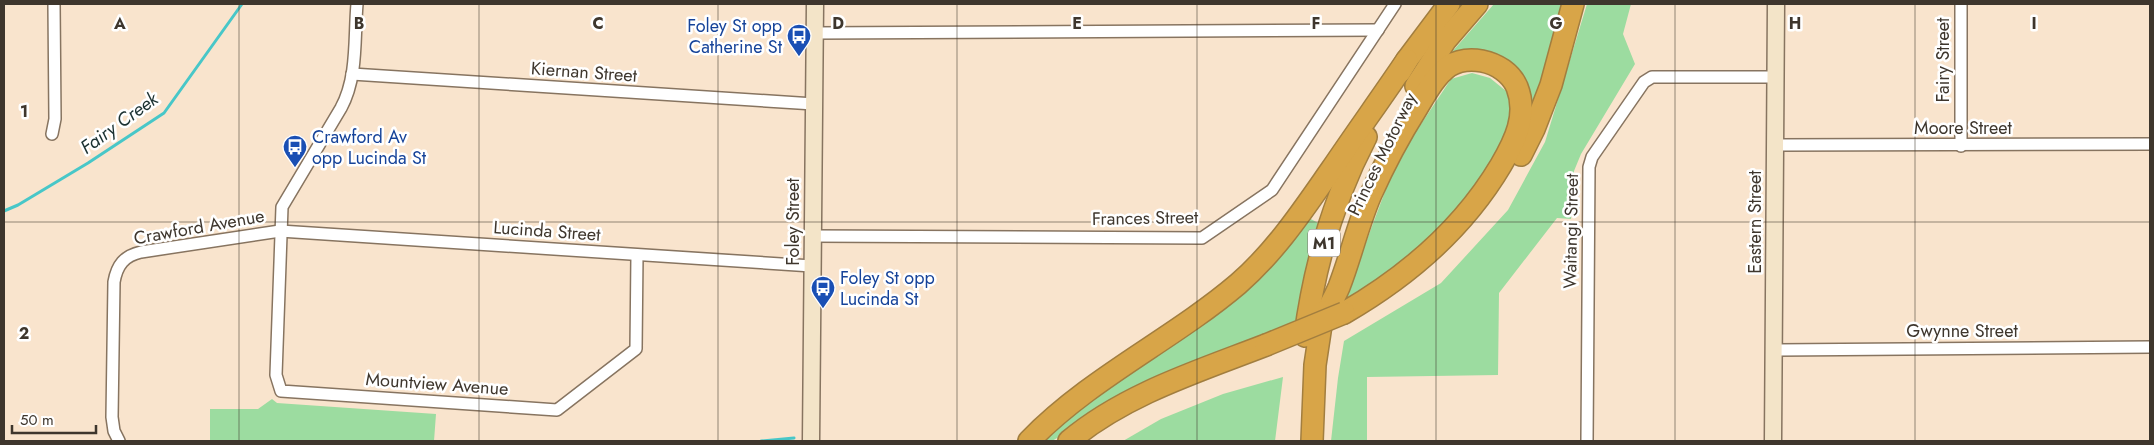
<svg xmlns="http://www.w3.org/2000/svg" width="2154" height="445" font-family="Jost,sans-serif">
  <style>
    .green { fill: #9cdca0 }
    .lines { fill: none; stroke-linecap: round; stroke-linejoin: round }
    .stream { stroke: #48c7c8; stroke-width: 3 }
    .street-casing { stroke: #877460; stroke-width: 14 }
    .secondary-casing { stroke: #877460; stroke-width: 19 }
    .highway-casing { stroke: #a27e3f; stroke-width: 24 }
    .street { stroke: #fff; stroke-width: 11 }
    .secondary { stroke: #f3e4c8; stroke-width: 16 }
    .highway { stroke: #d8a548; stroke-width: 21 }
    .highway-bridge-casing { stroke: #a27e3f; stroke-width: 24; stroke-linecap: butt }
    .highway-bridge { stroke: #d8a548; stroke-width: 21 }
    .grid { fill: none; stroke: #3e362d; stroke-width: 1; stroke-opacity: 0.55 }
    .labels { text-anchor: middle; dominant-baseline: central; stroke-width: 5; stroke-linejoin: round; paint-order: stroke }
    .shield { fill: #fff; stroke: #78726c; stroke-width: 1 }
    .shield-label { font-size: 16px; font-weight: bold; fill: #3e362d }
    .transit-label { font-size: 18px; fill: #164399; stroke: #fff; text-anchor: start }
    .street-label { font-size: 18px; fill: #3e362d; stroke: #fff }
    .water-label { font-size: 19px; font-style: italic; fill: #1b3131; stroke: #fff }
    .grid-label { font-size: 16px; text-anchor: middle; font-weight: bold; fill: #3e362d; stroke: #fff; stroke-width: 5; stroke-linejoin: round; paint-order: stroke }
  </style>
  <rect width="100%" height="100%" fill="#f9e4cd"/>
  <g class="green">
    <polygon points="1494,4 1562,4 1532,113 1517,70 1444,61"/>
    <polygon points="1587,4 1631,4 1623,34 1635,64 1581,154 1574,171 1571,219 1557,218 1499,293 1498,375 1367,377 1367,441 1331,441 1338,378 1344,341 1441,283 1508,210 1545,142"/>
    <polygon points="1472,73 1490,78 1506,91 1513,108 1510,132 1447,230 1343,304 1390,178 1415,133 1451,79"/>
    <polygon points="1309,218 1320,224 1296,326 1147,385 1052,441 1042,441 1091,397"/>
    <polygon points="1283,377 1275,441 1123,441 1161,419 1223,394"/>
    <polygon points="272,399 277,403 436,414 434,441 210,441 210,409 258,409"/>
  </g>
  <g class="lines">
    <g class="stream">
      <polyline points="4,211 18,205 88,163 164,113 242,4"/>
      <polyline points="761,441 794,438"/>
    </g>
    <defs>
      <g id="street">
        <path d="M357,4C354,38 358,77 341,108L282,207L276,375L281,391L557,410L636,349L637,255"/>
        <polyline points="815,33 1378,30"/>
        <polyline points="352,74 814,104"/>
        <polyline points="52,134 55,119 54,4"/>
        <polyline points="1775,145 2150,144"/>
        <polyline points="1961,146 1961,4"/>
        <polyline points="813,236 1202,238 1272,190 1395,4"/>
        <polyline points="1775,350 2150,347"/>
        <path d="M119,441L114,431L112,417L114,282C117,265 124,256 141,252L280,231L812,266"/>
        <polyline points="1587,441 1589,167 1592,157 1644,82 1652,77 1776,77"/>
      </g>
      <g id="secondary">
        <polyline points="811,441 815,4"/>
        <polyline points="1773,441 1776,4"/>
      </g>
      <g id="highway">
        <polyline points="1400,72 1407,60 1449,4"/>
        <polyline points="1416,86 1445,41 1477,4"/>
        <polyline points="1521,155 1534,129 1551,85 1573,4"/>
        <path d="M1320,324C1326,312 1334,299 1339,287C1351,256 1358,224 1371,194C1384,165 1400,135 1417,108C1426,93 1435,76 1449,66C1459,60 1471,59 1482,61C1497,64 1511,73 1517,87C1528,115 1515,141 1501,165C1463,229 1408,276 1344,313"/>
        <path d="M1305,336C1314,268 1334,198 1366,137"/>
        <path d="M1029,441C1090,378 1172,340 1238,284C1276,251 1303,210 1331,170C1356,133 1382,97 1407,60"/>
        <path d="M1069,441C1125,394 1199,371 1266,345"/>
        <polyline points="1312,441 1315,365 1323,312"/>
      </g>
    </defs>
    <use href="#street" class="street-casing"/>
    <use href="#secondary" class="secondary-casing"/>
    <use href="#highway" class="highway-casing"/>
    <use href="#street" class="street"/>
    <use href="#secondary" class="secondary"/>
    <use href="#highway" class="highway"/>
    <defs>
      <polyline id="highway-bridge" points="1266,345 1344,313"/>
    </defs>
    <use href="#highway-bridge" class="highway-bridge-casing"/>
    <use href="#highway-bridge" class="highway-bridge"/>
  </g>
  <path class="grid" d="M239,4V441M479,4V441M718,4V441M957,4V441M1197,4V441M1436,4V441M1675,4V441M1915,4V441M4,222H2150"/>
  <defs>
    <symbol id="bus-pin" viewBox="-11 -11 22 30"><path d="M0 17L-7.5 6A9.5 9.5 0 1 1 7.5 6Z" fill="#1a4fb4" stroke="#fff"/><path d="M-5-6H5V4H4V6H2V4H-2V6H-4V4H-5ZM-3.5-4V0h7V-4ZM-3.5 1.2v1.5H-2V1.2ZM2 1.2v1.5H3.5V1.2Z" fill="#fff"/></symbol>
  </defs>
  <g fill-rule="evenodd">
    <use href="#bus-pin" x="785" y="22" width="28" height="38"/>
    <use href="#bus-pin" x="281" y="133" width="28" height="38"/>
    <use href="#bus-pin" x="809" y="274" width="28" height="38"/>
  </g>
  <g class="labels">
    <rect class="shield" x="1308" y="229.5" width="32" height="27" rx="4"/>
    <g class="shield-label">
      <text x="1324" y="243">M1</text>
    </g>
    <g class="transit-label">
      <text x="782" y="26" text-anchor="end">Foley St opp<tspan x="782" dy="21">Catherine St</tspan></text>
      <text x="312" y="137">Crawford Av<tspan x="312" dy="21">opp Lucinda St</tspan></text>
      <text x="840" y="278">Foley St opp<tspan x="840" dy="21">Lucinda St</tspan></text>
    </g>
    <g class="street-label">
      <text transform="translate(1943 60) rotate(-90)">Fairy Street</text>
      <text transform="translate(584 72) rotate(4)">Kiernan Street</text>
      <text x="1963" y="128">Moore Street</text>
      <text transform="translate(1382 154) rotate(-64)">Princes Motorway</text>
      <text transform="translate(1145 218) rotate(-1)">Frances Street</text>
      <text transform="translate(793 222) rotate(-90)">Foley Street</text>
      <text transform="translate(1755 222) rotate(-90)">Eastern Street</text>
      <text transform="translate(199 227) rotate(-10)">Crawford Avenue</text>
      <text transform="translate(547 231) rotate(4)">Lucinda Street</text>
      <text transform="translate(1571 231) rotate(-89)">Waitangi Street</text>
      <text x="1962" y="331">Gwynne Street</text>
      <text transform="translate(437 384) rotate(4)">Mountview Avenue</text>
    </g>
    <g class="water-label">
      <text transform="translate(119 123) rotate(-36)">Fairy Creek</text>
    </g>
  </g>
  <g class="grid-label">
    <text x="120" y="29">A</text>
    <text x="359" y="29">B</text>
    <text x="598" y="29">C</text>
    <text x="838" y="29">D</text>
    <text x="1077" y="29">E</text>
    <text x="1316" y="29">F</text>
    <text x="1556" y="29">G</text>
    <text x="1795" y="29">H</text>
    <text x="2034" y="29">I</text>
    <text x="24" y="117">1</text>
    <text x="24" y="339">2</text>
  </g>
  <rect width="2154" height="445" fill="none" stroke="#3e362d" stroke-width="10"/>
  <path d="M12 425v8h84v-8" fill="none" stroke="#3e362d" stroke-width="2.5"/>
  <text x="20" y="425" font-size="15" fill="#3e362d" stroke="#ffffff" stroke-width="4" paint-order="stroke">50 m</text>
</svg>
